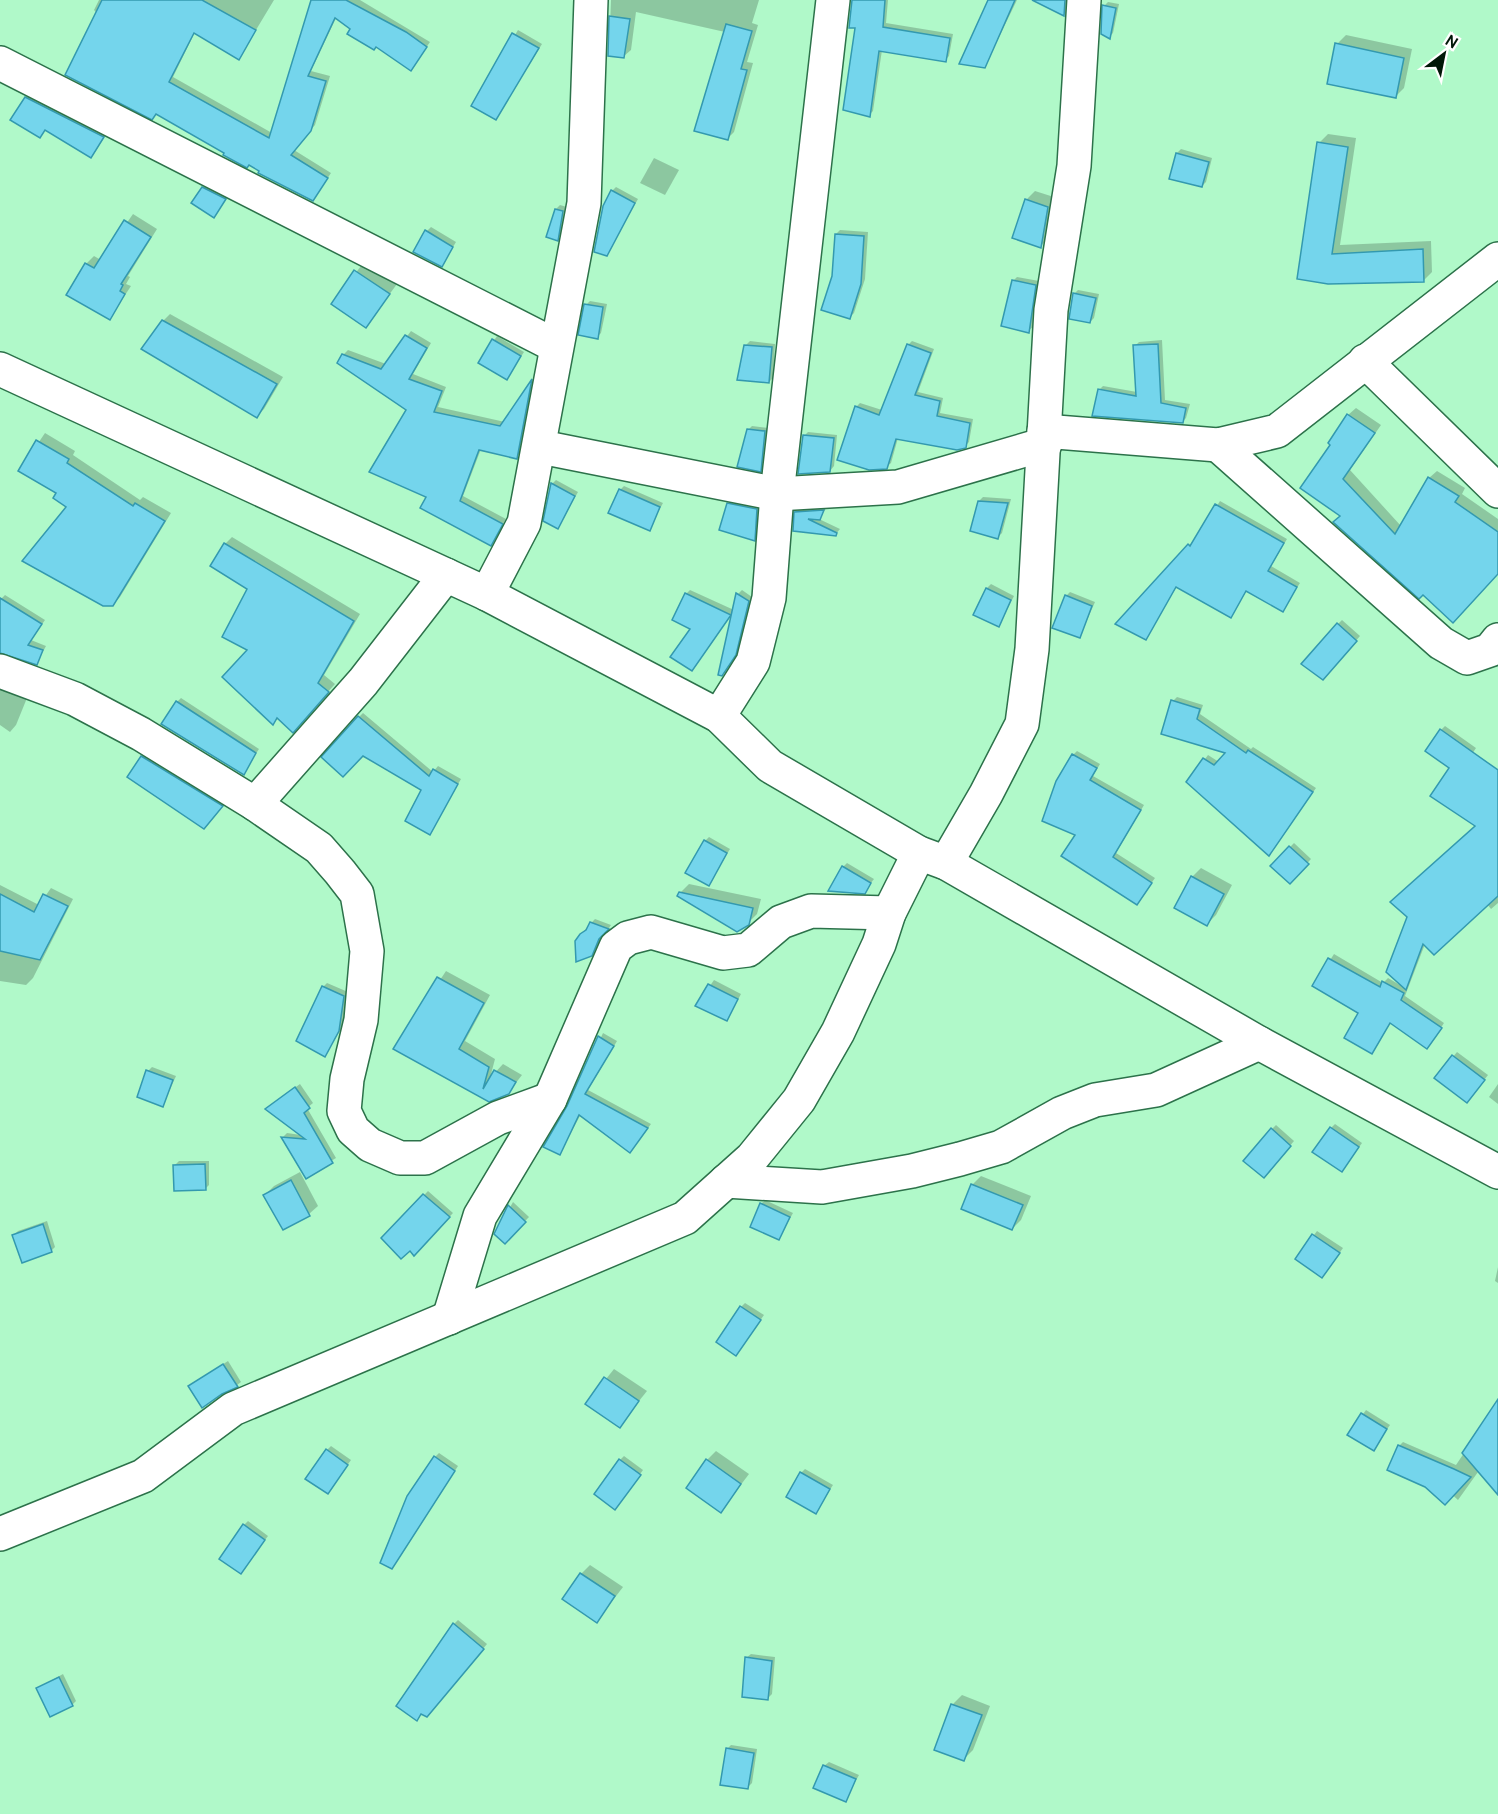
<svg xmlns="http://www.w3.org/2000/svg" width="1498" height="1814" font-family="Cabin,sans-serif">
  <style>
    .shadow { fill: #0003 }
    .building { fill: #74d5ec; stroke: #3399af; stroke-width: 1.5 }
    .lines { fill: none; stroke-linecap: round; stroke-linejoin: round }
    .street-casing { stroke: #2c724a; stroke-width: 36 }
    .street { stroke: #fff; stroke-width: 33 }
  </style>
  <rect width="100%" height="100%" fill="#b0f9c9"/>
  <g class="shadow">
    <polygon points="99,0 274,0 239,58 195,32 173,77 272,133 313,0 360,0 430,42 415,64 336,18 311,71 330,76 315,125 294,150 331,173 313,200 226,152 94,10"/>
    <polygon points="611,0 759,0 752,23 758,25 747,62 753,63 734,132 727,139 725,32 636,12 631,50 624,56 609,54"/>
    <polygon points="853,0 888,0 886,23 953,34 949,56 945,60 882,50 873,111 869,115"/>
    <polygon points="989,0 1017,0 985,66"/>
    <polygon points="1035,0 1068,0 1068,11 1064,15"/>
    <polygon points="1108,2 1119,4 1113,33 1109,37 1104,6"/>
    <polygon points="518,30 542,44 496,118 473,105"/>
    <polygon points="1346,35 1412,49 1404,88 1395,97 1337,44"/>
    <polygon points="30,93 107,133 95,152 91,156 26,97"/>
    <polygon points="1328,134 1356,138 1340,245 1431,241 1432,272 1423,281 1329,282 1319,143"/>
    <polygon points="1181,149 1212,158 1206,182 1202,186 1177,153"/>
    <polygon points="654,158 679,170 665,195 640,183"/>
    <polygon points="207,184 229,195 214,217 203,188"/>
    <polygon points="616,187 638,199 607,254 612,191"/>
    <polygon points="1035,191 1057,198 1049,237 1041,246 1026,200"/>
    <polygon points="560,205 567,207 561,235 557,239 556,209"/>
    <polygon points="133,214 157,229 128,276 130,277 126,284 131,286 110,318 68,294 86,264 94,256 101,260"/>
    <polygon points="431,227 456,242 442,265 427,231"/>
    <polygon points="840,230 868,232 865,279 854,313 850,317 836,234"/>
    <polygon points="364,262 397,284 366,326 333,303"/>
    <polygon points="1017,277 1039,281 1033,327 1028,331 1013,281"/>
    <polygon points="1078,290 1099,294 1094,318 1090,322 1074,294"/>
    <polygon points="590,301 607,304 601,333 597,337 586,305"/>
    <polygon points="170,314 283,377 264,409 257,416 163,321"/>
    <polygon points="411,331 431,343 413,374 446,387 438,407 505,422 535,377 521,452 516,457 481,449 463,496 506,519 491,544 429,496 408,409 343,355 348,350 386,364"/>
    <polygon points="497,336 524,352 510,374 480,362"/>
    <polygon points="1162,340 1165,400 1190,404 1186,418 1182,422 1099,390 1103,386 1137,392 1135,346 1139,342"/>
    <polygon points="750,341 775,344 773,378 769,382 745,346"/>
    <polygon points="912,341 934,349 918,392 943,398 940,413 973,419 969,442 965,446 898,438 891,463 886,467 856,407 860,403 882,410 908,345"/>
    <polygon points="1356,408 1381,425 1350,470 1401,526 1429,478 1437,471 1465,488 1462,494 1498,519 1498,574 1453,621 1342,516 1332,445 1348,415"/>
    <polygon points="752,426 769,428 764,466 760,470 748,430"/>
    <polygon points="808,432 837,435 834,466 830,471 804,436"/>
    <polygon points="45,433 75,451 73,455 140,500 143,497 171,513 120,597 113,604 68,507 59,493 20,470"/>
    <polygon points="556,480 578,492 558,527 552,484"/>
    <polygon points="624,486 663,503 649,529 620,490"/>
    <polygon points="983,497 1011,499 1002,533 998,537 979,501"/>
    <polygon points="732,500 760,505 758,535 754,539 728,504"/>
    <polygon points="1220,501 1287,539 1271,566 1300,583 1283,610 1247,590 1231,616 1177,586 1145,639 1189,545 1194,542"/>
    <polygon points="827,507 819,519 840,529 835,535 796,512 800,508"/>
    <polygon points="232,537 360,614 324,675 335,684 300,723 279,718 273,723 249,649 249,588 225,544"/>
    <polygon points="991,584 1014,596 999,625 987,588"/>
    <polygon points="690,590 734,610 695,665 686,594"/>
    <polygon points="742,590 752,597 739,649 726,670 738,594"/>
    <polygon points="1070,592 1095,602 1080,636 1066,596"/>
    <polygon points="5,595 45,620 31,640 46,646 37,663 0,652 0,600"/>
    <polygon points="1342,620 1360,636 1327,674 1338,624"/>
    <polygon points="0,681 29,693 16,725 10,732 0,725"/>
    <polygon points="1177,697 1203,705 1200,714 1251,749 1253,747 1316,788 1273,850 1188,782 1208,755 1219,762 1227,752 1173,701"/>
    <polygon points="181,698 259,749 243,773 177,702"/>
    <polygon points="363,713 433,772 438,766 461,779 430,833 423,789 359,717"/>
    <polygon points="1445,726 1476,748 1470,757 1498,782 1498,903 1491,909 1487,904 1425,944 1405,996 1444,1023 1431,1043 1427,1047 1391,1022 1371,1052 1360,1012 1314,985 1334,954 1383,983 1388,978 1400,985 1477,825 1451,767 1441,730"/>
    <polygon points="1077,751 1100,764 1093,776 1144,805 1116,853 1155,878 1140,899 1077,834 1073,755"/>
    <polygon points="146,753 225,802 208,823 142,757"/>
    <polygon points="709,837 730,849 709,884 705,841"/>
    <polygon points="1294,843 1311,859 1290,882 1272,866"/>
    <polygon points="847,863 874,879 864,892 843,867"/>
    <polygon points="1201,868 1232,885 1216,915 1207,924 1192,877"/>
    <polygon points="689,884 761,899 757,914 748,923 680,893"/>
    <polygon points="0,885 39,905 51,888 73,899 33,978 26,985 0,981"/>
    <polygon points="595,919 611,925 591,955 581,934"/>
    <polygon points="446,971 490,995 465,1041 495,1059 490,1078 503,1064 522,1075 508,1093 489,1100 395,1048"/>
    <polygon points="714,980 741,994 727,1020 697,1005"/>
    <polygon points="327,983 348,992 343,1026 325,1055 323,987"/>
    <polygon points="603,1033 617,1041 588,1090 651,1124 634,1147 581,1114 560,1153 569,1107"/>
    <polygon points="1457,1052 1488,1075 1471,1097 1436,1078"/>
    <polygon points="152,1067 176,1076 163,1105 148,1071"/>
    <polygon points="300,1084 313,1103 307,1108 336,1158 306,1176 283,1137 287,1133 301,1135 271,1105"/>
    <polygon points="1498,1084 1498,1104 1489,1097"/>
    <polygon points="1335,1124 1362,1143 1345,1167 1331,1128"/>
    <polygon points="1276,1125 1294,1141 1268,1172 1272,1129"/>
    <polygon points="179,1161 209,1161 209,1185 205,1189 175,1165"/>
    <polygon points="300,1172 318,1206 309,1214 283,1228 265,1195 274,1186"/>
    <polygon points="981,1176 1031,1196 1021,1220 1012,1229 972,1185"/>
    <polygon points="428,1191 453,1213 414,1254 410,1249 383,1238"/>
    <polygon points="765,1200 793,1213 779,1238 761,1204"/>
    <polygon points="513,1202 529,1217 505,1242 496,1233"/>
    <polygon points="47,1221 55,1247 51,1251 14,1235 18,1231"/>
    <polygon points="1317,1231 1343,1248 1326,1272 1297,1258"/>
    <polygon points="1498,1267 1498,1283 1495,1281"/>
    <polygon points="745,1303 764,1315 736,1354 741,1307"/>
    <polygon points="228,1361 241,1382 237,1385 221,1393 194,1383"/>
    <polygon points="614,1369 647,1391 619,1426 587,1403"/>
    <polygon points="1498,1402 1498,1444 1458,1500 1399,1446 1403,1442 1456,1465"/>
    <polygon points="1366,1410 1390,1425 1373,1449 1349,1434"/>
    <polygon points="331,1446 351,1460 331,1488 327,1450"/>
    <polygon points="716,1451 749,1474 721,1511 707,1460"/>
    <polygon points="439,1453 458,1466 396,1563 435,1457"/>
    <polygon points="624,1456 643,1470 619,1504 620,1460"/>
    <polygon points="805,1469 833,1485 815,1512 801,1473"/>
    <polygon points="248,1521 268,1536 241,1572 244,1525"/>
    <polygon points="590,1565 623,1587 597,1621 581,1574"/>
    <polygon points="458,1620 487,1644 431,1711 454,1624"/>
    <polygon points="751,1654 775,1657 772,1694 768,1698 746,1658"/>
    <polygon points="63,1674 76,1701 72,1705 38,1688"/>
    <polygon points="962,1695 990,1706 973,1750 964,1759 936,1749 953,1704"/>
    <polygon points="731,1745 757,1749 752,1783 748,1787 727,1749"/>
    <polygon points="829,1762 859,1775 845,1800 824,1766"/>
  </g>
  <g class="building">
    <polygon points="102,0 202,0 256,30 239,60 194,33 169,82 269,138 311,0 346,0 406,32 427,47 411,71 376,47 374,50 347,34 350,29 335,18 308,76 326,81 311,131 291,155 328,178 313,201 258,173 259,171 249,165 247,168 223,155 224,153 156,114 152,120 65,75"/>
    <polygon points="852,0 885,0 883,27 950,38 946,62 879,51 870,117 843,110 855,28 849,28"/>
    <polygon points="988,0 1015,0 985,68 959,64"/>
    <polygon points="1032,0 1065,0 1064,16"/>
    <polygon points="1102,5 1116,8 1110,39 1101,34"/>
    <polygon points="609,16 630,19 624,58 608,56"/>
    <polygon points="726,24 752,31 741,69 747,70 728,140 694,131"/>
    <polygon points="512,33 539,48 496,120 471,106"/>
    <polygon points="1335,43 1404,58 1396,98 1327,84"/>
    <polygon points="25,97 104,137 91,158 45,130 40,138 10,120"/>
    <polygon points="1317,142 1348,147 1332,254 1423,249 1424,282 1328,284 1297,279"/>
    <polygon points="1176,153 1209,162 1202,187 1169,179"/>
    <polygon points="202,187 226,199 214,218 191,203"/>
    <polygon points="611,190 635,203 607,256 594,252 603,206"/>
    <polygon points="1025,199 1048,207 1041,248 1012,238"/>
    <polygon points="555,209 563,211 558,241 546,237"/>
    <polygon points="124,220 151,237 121,284 123,285 120,291 125,294 110,320 66,295 85,263 94,268"/>
    <polygon points="425,230 453,247 442,267 413,252"/>
    <polygon points="835,234 864,236 861,284 850,319 821,310 832,276"/>
    <polygon points="354,270 390,294 366,328 331,304"/>
    <polygon points="1012,280 1036,285 1029,333 1001,326"/>
    <polygon points="1073,293 1096,298 1090,323 1069,319"/>
    <polygon points="584,304 603,307 598,339 578,335"/>
    <polygon points="162,320 277,384 257,418 141,349"/>
    <polygon points="405,335 427,348 409,379 442,391 434,412 500,426 532,379 517,459 479,450 460,501 503,524 491,546 420,508 426,497 369,472 406,410 337,363 342,354 381,369"/>
    <polygon points="492,339 521,356 507,380 478,363"/>
    <polygon points="907,344 931,353 915,395 940,401 937,416 970,423 966,448 957,450 896,439 887,469 869,470 837,460 855,406 879,415"/>
    <polygon points="1158,344 1161,403 1186,408 1183,423 1092,416 1098,389 1136,396 1133,345"/>
    <polygon points="744,345 772,347 769,383 737,380"/>
    <polygon points="1347,414 1375,433 1343,479 1395,534 1428,477 1459,496 1455,502 1498,532 1498,574 1453,623 1423,595 1419,599 1333,522 1340,516 1300,488 1330,445 1328,443"/>
    <polygon points="747,429 765,431 761,472 737,467"/>
    <polygon points="803,435 834,438 830,472 798,474"/>
    <polygon points="36,440 69,459 67,463 133,506 135,503 165,521 113,606 103,606 22,561 66,507 53,498 56,493 18,471"/>
    <polygon points="551,483 575,496 558,529 543,521"/>
    <polygon points="619,489 660,507 650,531 608,513"/>
    <polygon points="978,501 1008,503 998,539 970,531"/>
    <polygon points="727,503 757,509 755,541 719,530"/>
    <polygon points="1215,504 1284,543 1268,571 1297,587 1283,612 1246,591 1231,618 1176,587 1146,640 1115,624 1188,544 1190,546"/>
    <polygon points="824,510 820,520 808,519 837,533 836,536 793,531 794,512"/>
    <polygon points="224,543 354,621 318,683 329,692 293,733 277,718 273,725 222,677 247,650 222,637 247,589 210,566"/>
    <polygon points="986,588 1011,600 999,627 973,615"/>
    <polygon points="685,593 731,615 692,671 670,657 690,629 672,620"/>
    <polygon points="736,593 749,601 736,655 722,676 718,675"/>
    <polygon points="1065,595 1092,606 1080,638 1052,628"/>
    <polygon points="0,598 42,624 28,645 43,650 37,665 0,653"/>
    <polygon points="1337,623 1357,641 1323,680 1301,664"/>
    <polygon points="1171,700 1200,709 1197,719 1246,753 1248,750 1313,792 1269,856 1186,782 1203,758 1214,765 1225,753 1161,734"/>
    <polygon points="176,701 256,753 244,775 161,724"/>
    <polygon points="358,716 429,776 433,769 458,784 430,835 405,821 421,790 363,756 343,777 321,757"/>
    <polygon points="1440,729 1498,770 1498,896 1434,955 1423,944 1406,990 1386,972 1407,917 1390,902 1475,826 1430,796 1449,768 1425,751"/>
    <polygon points="1072,754 1097,768 1090,780 1141,810 1113,857 1152,883 1137,905 1061,856 1075,835 1042,821 1056,781"/>
    <polygon points="141,756 223,806 204,829 127,777"/>
    <polygon points="704,840 727,853 709,886 685,873"/>
    <polygon points="1289,846 1309,864 1290,884 1270,866"/>
    <polygon points="842,866 871,883 865,894 828,891"/>
    <polygon points="1191,876 1224,894 1207,926 1174,908"/>
    <polygon points="679,892 753,908 749,925 737,932 677,896"/>
    <polygon points="0,894 34,912 43,894 68,906 40,960 0,951"/>
    <polygon points="590,922 609,929 599,939 592,956 576,962 575,941 580,934 586,930"/>
    <polygon points="1328,958 1380,987 1382,981 1404,993 1401,1000 1442,1028 1427,1049 1390,1023 1372,1054 1344,1038 1358,1013 1312,986"/>
    <polygon points="437,977 484,1003 459,1049 489,1067 483,1089 494,1070 516,1082 509,1094 489,1102 393,1049"/>
    <polygon points="708,984 738,999 727,1021 695,1006"/>
    <polygon points="322,986 344,996 339,1031 325,1057 296,1041"/>
    <polygon points="598,1036 614,1046 585,1094 648,1128 630,1153 579,1115 560,1155 543,1147 567,1106"/>
    <polygon points="1452,1055 1485,1080 1467,1103 1434,1078"/>
    <polygon points="146,1070 173,1080 163,1107 137,1097"/>
    <polygon points="295,1087 310,1108 304,1113 333,1163 306,1179 281,1137 305,1139 265,1109"/>
    <polygon points="1330,1127 1359,1147 1342,1172 1312,1152"/>
    <polygon points="1271,1128 1291,1146 1264,1178 1243,1161"/>
    <polygon points="205,1164 206,1190 174,1191 173,1165"/>
    <polygon points="291,1180 310,1216 283,1230 263,1195"/>
    <polygon points="971,1184 1023,1205 1012,1230 961,1209"/>
    <polygon points="423,1194 450,1217 414,1256 410,1251 401,1259 381,1238"/>
    <polygon points="760,1203 790,1217 779,1240 750,1227"/>
    <polygon points="508,1205 526,1222 505,1244 494,1234"/>
    <polygon points="43,1224 52,1252 22,1263 12,1235"/>
    <polygon points="1312,1234 1340,1253 1322,1278 1295,1259"/>
    <polygon points="740,1306 761,1320 736,1356 716,1342"/>
    <polygon points="223,1364 238,1387 222,1394 202,1408 188,1386"/>
    <polygon points="604,1377 639,1401 620,1428 585,1404"/>
    <polygon points="1498,1399 1498,1495 1462,1453"/>
    <polygon points="1361,1413 1387,1429 1374,1451 1347,1435"/>
    <polygon points="1398,1445 1454,1469 1471,1477 1445,1505 1425,1487 1387,1470"/>
    <polygon points="326,1449 348,1465 328,1494 305,1479"/>
    <polygon points="434,1456 455,1471 392,1569 380,1563 407,1496"/>
    <polygon points="619,1459 641,1475 615,1510 594,1494"/>
    <polygon points="706,1459 741,1484 721,1513 686,1488"/>
    <polygon points="800,1472 830,1489 816,1514 786,1497"/>
    <polygon points="243,1524 265,1540 241,1574 219,1559"/>
    <polygon points="580,1573 615,1596 597,1623 562,1599"/>
    <polygon points="453,1623 484,1649 427,1717 421,1714 417,1721 396,1706"/>
    <polygon points="745,1657 772,1661 768,1700 742,1697"/>
    <polygon points="59,1677 73,1706 50,1717 36,1688"/>
    <polygon points="951,1704 982,1715 964,1761 934,1750"/>
    <polygon points="726,1748 754,1753 748,1789 720,1785"/>
    <polygon points="823,1765 856,1779 846,1802 813,1788"/>
  </g>
  <g class="lines">
    <defs>
      <g id="street">
        <polyline points="0,63 556,346"/>
        <polyline points="1365,361 1498,491"/>
        <polyline points="0,369 487,594 719,716 770,766 919,853 946,863 1259,1043 1498,1172"/>
        <polyline points="1044,431 1218,445 1277,431 1498,259"/>
        <polyline points="1218,445 1441,643 1467,658 1490,650 1498,640"/>
        <polyline points="541,447 777,494 898,487 1045,444"/>
        <polyline points="487,594 524,523 584,203 591,0"/>
        <polyline points="0,671 75,699 141,734 255,804 319,848 340,872 357,894 367,951 361,1020 347,1079 344,1111 353,1130 370,1145 400,1158 425,1158 498,1118 550,1099"/>
        <polyline points="719,716 753,662 769,598 777,494 833,0"/>
        <polyline points="255,804 363,682 446,575"/>
        <polyline points="946,863 986,794 1022,724 1032,649 1051,310 1074,166 1084,0"/>
        <polyline points="726,1181 822,1187 912,1171 960,1159 1001,1147 1062,1113 1095,1100 1156,1090 1259,1043"/>
        <polyline points="449,1318 480,1216 550,1099 616,947 628,938 651,932 723,953 748,950 781,922 811,911 889,913"/>
        <polyline points="0,1534 143,1476 233,1409 685,1218 752,1158 799,1100 838,1032 879,944 889,913 919,853"/>
      </g>
    </defs>
    <use href="#street" class="street-casing"/>
    <use href="#street" class="street"/>
  </g>
  <g transform="translate(1444 54) rotate(32)" stroke="#ffffff" stroke-width="4.5" paint-order="stroke">
  <path d="M0-4.5L10 22L0 15L-10 22Z" fill="#001707"/>
  <text y="-9" font-size="16" font-weight="bold" text-anchor="middle" fill="#001707">N</text>
  </g>
</svg>
